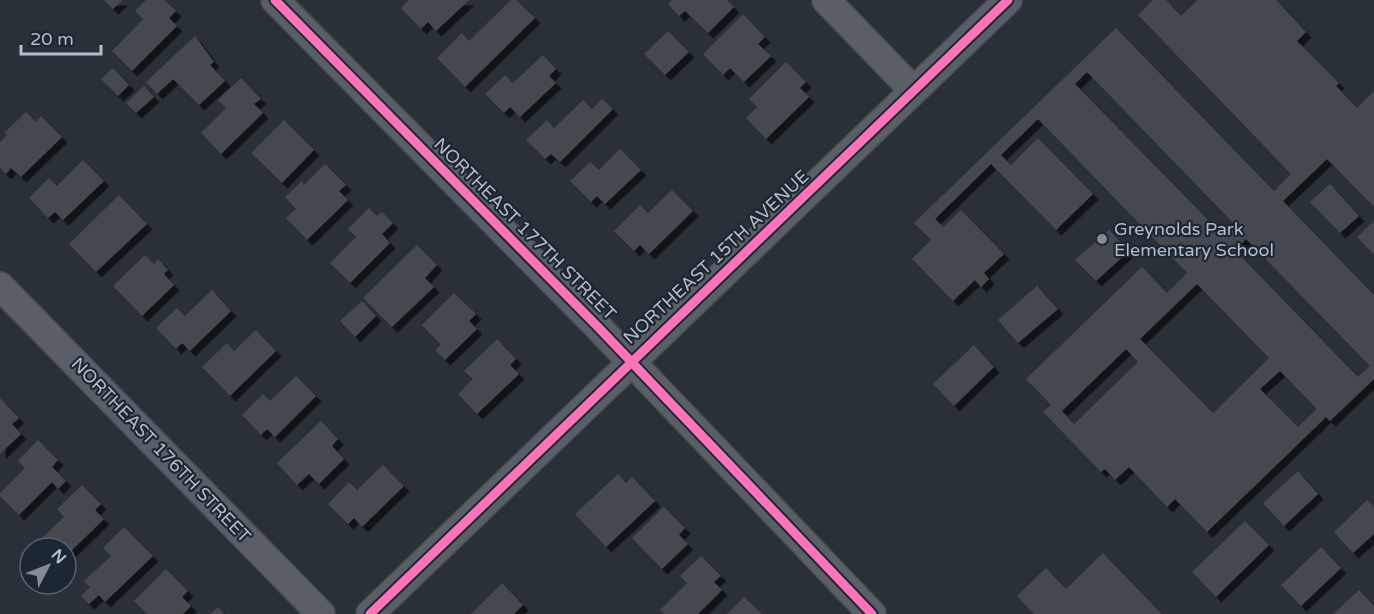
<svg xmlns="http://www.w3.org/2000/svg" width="1374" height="614" font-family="'Varela Round',sans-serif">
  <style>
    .building { fill: #444950; fill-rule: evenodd; filter: url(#shadow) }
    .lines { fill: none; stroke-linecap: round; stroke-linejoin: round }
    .minor-casing { stroke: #484c53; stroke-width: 30 }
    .minor { stroke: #5a5e66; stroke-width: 27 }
    .cycleway-casing { stroke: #1d2633; stroke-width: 13 }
    .cycleway { stroke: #fb73b8; stroke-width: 9 }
    .poi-dot { fill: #848b96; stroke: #1d2633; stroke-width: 2 }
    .labels { text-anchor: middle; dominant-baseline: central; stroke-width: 4.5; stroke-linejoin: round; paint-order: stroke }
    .street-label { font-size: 18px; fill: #b4bcc9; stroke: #1d2633 }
    .poi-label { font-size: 18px; fill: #b4bcc9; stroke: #1d2633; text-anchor: start }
  </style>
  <defs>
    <filter id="shadow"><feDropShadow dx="5.5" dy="5.5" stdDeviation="0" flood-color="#0009"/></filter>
  </defs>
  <rect width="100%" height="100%" fill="#2a3038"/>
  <g class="building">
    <polygon points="104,0 123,0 113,9"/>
    <polygon points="146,0 164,0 176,11 169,18 177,26 132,71 112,51 143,19 135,11"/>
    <polygon points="409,0 469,0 436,31 428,22 421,29 401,8"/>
    <polygon points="511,0 516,0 535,18 465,87 437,58 462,33 469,41"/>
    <polygon points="672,0 727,0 734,7 708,33 685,11 679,16 668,4"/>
    <path d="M1153,0H1166L1181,16L1198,0H1276L1306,32L1297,41L1339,83L1336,86L1357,108L1374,91V207L1327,159L1283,201L1374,295V379L1330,421L1326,417L1207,532L1175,499L1167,507L1129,467L1115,480L1105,469L1101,472L1043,412L1051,405L1026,379L1142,267L1167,293L1187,273L1038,119L1001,155L1011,165L1038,138L1093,194L1056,230L991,164L935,219L943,227L961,210L1004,254L984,273L989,279L981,287L975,280L953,301L912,259L931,240L914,223L1116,28L1274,191L1291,174L1138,15ZM1087,72L1236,226L1225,237L1075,84ZM1246,239L1370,366L1358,377L1235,250ZM1197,284L1269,358L1213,413L1140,339ZM1126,349L1138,362L1074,424L1062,411ZM1280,371L1317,409L1298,427L1260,389Z"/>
    <polygon points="743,14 765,37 758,44 771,56 744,82 730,68 723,75 703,54"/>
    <polygon points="668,31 689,52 665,75 644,54"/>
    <polygon points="195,36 214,62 210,65 225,81 199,105 173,79 157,94 146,82"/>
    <polygon points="543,55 556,69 549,76 556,83 520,117 510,107 504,113 485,94 505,75 513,83"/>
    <polygon points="786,62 806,82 800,88 809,97 766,139 746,118 757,107 749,99"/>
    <polygon points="113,68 129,85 118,96 101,79"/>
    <polygon points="241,78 261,99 254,104 263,113 221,154 201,133 226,108 218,100"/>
    <polygon points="144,86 154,97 136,113 126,103"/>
    <polygon points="602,99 613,109 560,162 551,154 545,159 526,140 547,120 554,128 583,100 592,109"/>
    <polygon points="26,112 36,122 41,116 62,137 21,177 11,168 6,174 0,168 0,142 7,135 4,133"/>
    <polygon points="284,120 314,150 282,183 251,153"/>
    <polygon points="620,149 641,170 605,204 597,196 591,202 570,181 590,162 599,170"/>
    <polygon points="83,160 104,181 63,220 55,212 48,218 29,198 49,178 57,186"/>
    <polygon points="325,164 346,185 339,191 348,200 307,240 286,218 296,209 285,197 302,181 304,185"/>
    <polygon points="1330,184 1359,216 1340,233 1310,202"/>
    <polygon points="672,190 693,211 649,254 640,245 634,251 614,231 640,205 648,213"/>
    <polygon points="119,195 147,224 96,272 69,244"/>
    <polygon points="369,208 377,216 382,212 393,223 382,234 390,243 350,283 330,263 356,237 348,229"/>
    <polygon points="1374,221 1374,255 1357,237"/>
    <polygon points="1109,230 1129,251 1096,281 1075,260"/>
    <polygon points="417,245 437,265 425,278 434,287 392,327 363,298"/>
    <polygon points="145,255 154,264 158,259 168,270 164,274 174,285 142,316 113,286"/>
    <polygon points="1037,286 1058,309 1018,343 998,320"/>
    <polygon points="212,290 231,311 190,351 182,343 176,349 156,328 177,308 185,316"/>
    <polygon points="454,293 476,314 469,321 477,329 445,360 435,350 441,345 422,325"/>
    <polygon points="362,301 376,316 355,337 340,321"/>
    <polygon points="256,330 276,351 230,396 202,367 227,343 234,351"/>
    <polygon points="497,339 516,359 510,365 519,374 477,414 458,394 473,379 464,371"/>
    <polygon points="974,345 994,367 954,406 933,384"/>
    <polygon points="296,376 316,396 275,437 267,429 261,435 242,415 263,394 270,401"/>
    <polygon points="0,398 19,418 12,424 21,434 0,454"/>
    <polygon points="321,421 338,439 332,446 344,459 319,484 309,474 297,485 277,463"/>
    <polygon points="38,440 58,460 52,467 66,481 58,489 52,482 19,515 0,496 0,493 25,468 18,461"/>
    <polygon points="383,465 404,486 362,527 354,518 348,524 328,504 349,482 357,490"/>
    <polygon points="1298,471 1318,494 1284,526 1263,503"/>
    <polygon points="618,474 626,483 632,477 655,501 606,547 575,514"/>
    <polygon points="82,485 101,504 95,510 104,519 66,556 66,548 51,548 42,538 64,517 57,509"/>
    <polygon points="1367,500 1374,507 1374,534 1353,553 1334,532"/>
    <polygon points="664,507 685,528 679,535 688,544 662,569 632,538"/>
    <polygon points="1245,521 1269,545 1216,597 1192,572"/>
    <polygon points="124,527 153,556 105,602 99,595 89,604 81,596 90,587 84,581 111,556 103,548"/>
    <polygon points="1321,547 1341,568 1301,606 1281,585"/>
    <polygon points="1103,553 1162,614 1034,614 1017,596 1046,568 1066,589"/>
    <polygon points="701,556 721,576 714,582 722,590 698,614 664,614 660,610 687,583 680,576"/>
    <polygon points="166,569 188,591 182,597 191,606 183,614 147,614 134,601"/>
    <polygon points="502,583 523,605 514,614 471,614"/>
    <polygon points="1359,590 1374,606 1374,614 1333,614"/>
    <polygon points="744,597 762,614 727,614"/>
    <polygon points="218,607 224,614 210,614"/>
  </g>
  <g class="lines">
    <defs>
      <g id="minor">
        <polyline points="275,0 598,327 872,614"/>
        <polyline points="826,0 913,90"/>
        <polyline points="0,286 321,614"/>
        <polyline points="370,614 1008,0"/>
      </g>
    </defs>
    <use href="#minor" class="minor-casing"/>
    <use href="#minor" class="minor"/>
    <defs>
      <g id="cycleway">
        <polyline points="275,0 598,327 872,614"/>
        <polyline points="370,614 1008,0"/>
      </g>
    </defs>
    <use href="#cycleway" class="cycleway-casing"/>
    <use href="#cycleway" class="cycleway"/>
  </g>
  <circle class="poi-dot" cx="1102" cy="239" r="6"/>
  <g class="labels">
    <g class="street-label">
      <text transform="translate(525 229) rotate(45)">NORTHEAST 177TH STREET</text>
      <text transform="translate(716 257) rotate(-43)">NORTHEAST 15TH AVENUE</text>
      <text transform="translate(161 450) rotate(46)">NORTHEAST 176TH STREET</text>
    </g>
    <g class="poi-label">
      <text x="1114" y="229">Greynolds Park<tspan x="1114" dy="21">Elementary School</tspan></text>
    </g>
  </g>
  <g transform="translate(48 566) rotate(48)"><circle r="28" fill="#1d2633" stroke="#59626f" stroke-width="1.5"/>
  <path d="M0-4.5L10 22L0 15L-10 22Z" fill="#848b96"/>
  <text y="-9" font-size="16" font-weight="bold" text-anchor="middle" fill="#b4bcc9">N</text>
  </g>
  <path d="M21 45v9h80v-9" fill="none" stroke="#b4bcc9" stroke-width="3"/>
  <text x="30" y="45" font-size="18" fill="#b4bcc9" stroke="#1d2633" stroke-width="4.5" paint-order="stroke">20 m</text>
</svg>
